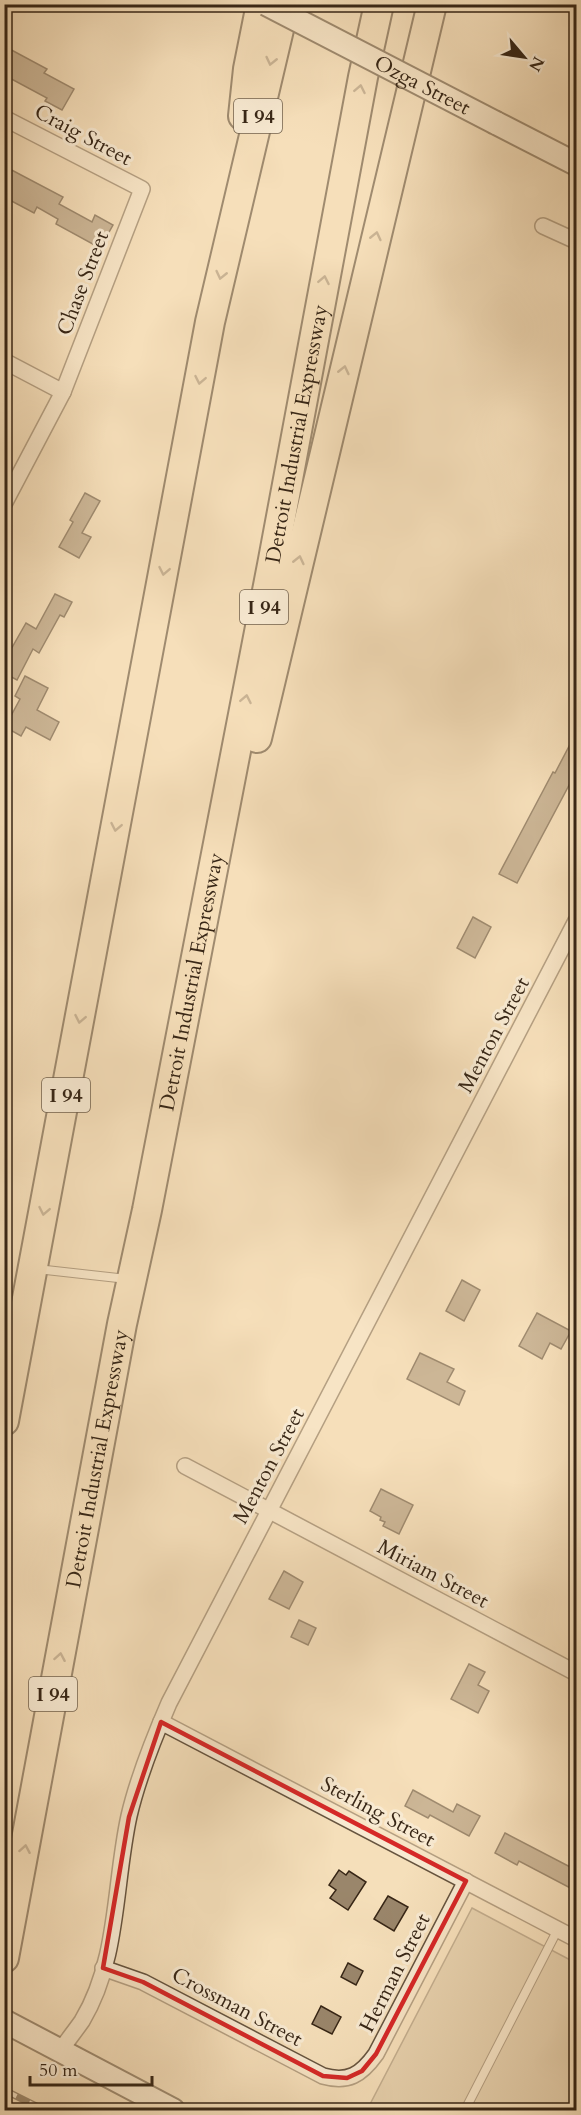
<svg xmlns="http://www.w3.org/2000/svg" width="581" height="2115" font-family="Cardo,serif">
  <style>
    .green { fill: #d5c09e; stroke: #86735a; stroke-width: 1.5 }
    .building { fill: #9a866b; stroke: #372616; stroke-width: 1.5 }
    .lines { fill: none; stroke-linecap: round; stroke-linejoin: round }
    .lane-casing { stroke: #66543f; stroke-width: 10 }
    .street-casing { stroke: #66543f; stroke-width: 18 }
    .secondary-casing { stroke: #372616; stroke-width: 26 }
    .highway-casing { stroke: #372616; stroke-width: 32 }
    .lane { stroke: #f8ead2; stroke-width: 8 }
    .street { stroke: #f8ead2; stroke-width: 15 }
    .secondary { stroke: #f8ead2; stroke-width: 22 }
    .highway { stroke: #f5dfba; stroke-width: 28 }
    .rail-casing { stroke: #372616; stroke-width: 7 }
    .rail { stroke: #f8ead2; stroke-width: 4.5; stroke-dasharray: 14; stroke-linecap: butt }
    .secondary-bridge-casing { stroke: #372616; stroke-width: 26; stroke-linecap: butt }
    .secondary-bridge { stroke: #f8ead2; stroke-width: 22 }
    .oneway { stroke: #968268 }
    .marked { fill: none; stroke: #d62828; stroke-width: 4.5; stroke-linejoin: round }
    .labels { text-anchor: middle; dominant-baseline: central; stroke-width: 6; stroke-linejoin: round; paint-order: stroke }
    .shield { fill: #f8ead2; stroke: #71614e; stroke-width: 1.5 }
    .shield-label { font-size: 20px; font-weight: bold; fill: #372616 }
    .street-label { font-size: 21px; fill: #372616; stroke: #f8ead2 }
  </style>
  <rect width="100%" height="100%" fill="#f5dfba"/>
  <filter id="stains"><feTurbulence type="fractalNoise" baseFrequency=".00333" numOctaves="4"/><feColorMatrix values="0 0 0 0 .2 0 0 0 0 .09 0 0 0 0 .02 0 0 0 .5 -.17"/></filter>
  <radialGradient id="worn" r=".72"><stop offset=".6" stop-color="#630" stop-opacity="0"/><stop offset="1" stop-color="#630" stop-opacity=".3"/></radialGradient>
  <polygon class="green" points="472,1908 576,1963 576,2110 367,2110"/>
  <g class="building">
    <polygon points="4,46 47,69 44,73 74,89 62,110 45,101 47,98 4,75"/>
    <polygon points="4,166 63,197 59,204 92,222 95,215 113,225 100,248 56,224 58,219 37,207 34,213 4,197"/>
    <polygon points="85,493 100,501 82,533 91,537 79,558 59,547 73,522 70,520"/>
    <polygon points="55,594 72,602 64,617 60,615 39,653 33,649 17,680 4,673 4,648 10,651 26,623 36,629"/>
    <polygon points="25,676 48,688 37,710 59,722 50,740 26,727 21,736 5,727 20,699 15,696"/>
    <polygon points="576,733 576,772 517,883 499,874 553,772 555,773"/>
    <polygon points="473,917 491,927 475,958 457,948"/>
    <polygon points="462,1280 480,1290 464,1321 446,1311"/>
    <polygon points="537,1313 571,1331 561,1349 550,1343 542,1359 519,1346"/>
    <polygon points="420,1353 454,1369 447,1382 465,1391 459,1405 407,1379"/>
    <polygon points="381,1489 413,1505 399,1534 383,1526 385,1522 380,1520 381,1517 370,1511"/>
    <polygon points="284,1571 303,1582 289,1609 269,1599"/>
    <polygon points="299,1620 316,1628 308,1645 291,1637"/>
    <polygon points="469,1664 485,1672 478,1685 489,1691 478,1713 451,1699"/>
    <polygon points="413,1790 453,1812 457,1804 480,1816 469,1836 430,1815 428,1818 405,1806"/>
    <polygon points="505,1833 576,1870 576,1891 519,1861 517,1865 495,1853"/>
    <polygon points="339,1870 346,1875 349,1871 366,1882 348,1910 330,1898 336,1890 329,1885"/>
    <polygon points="388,1896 408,1907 394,1931 374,1919"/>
    <polygon points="348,1963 363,1971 356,1985 341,1977"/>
    <polygon points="321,2006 341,2017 332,2034 312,2024"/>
  </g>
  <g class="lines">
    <defs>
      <g id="lane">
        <polyline points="37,1269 127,1279"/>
        <polyline points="465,2110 558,1929"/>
      </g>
      <g id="street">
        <polyline points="4,118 142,189 63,392 4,504"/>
        <polyline points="543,226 576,241"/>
        <polyline points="4,361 63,392"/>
        <polyline points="185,1466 576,1673"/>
        <polyline points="161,1722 576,1939"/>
        <path d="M103,1968L143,1982L323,2076C348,2083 361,2075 376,2054L466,1881"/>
        <path d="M60,2051C67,2041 75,2031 82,2021C119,1960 114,1884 129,1816C138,1777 153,1740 169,1703L576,921"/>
      </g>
      <g id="secondary">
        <polyline points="496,123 576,164"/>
        <polyline points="4,2021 173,2110"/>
      </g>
      <g id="highway">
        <polyline points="243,116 248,69 261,4"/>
        <polyline points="257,738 432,4"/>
        <polyline points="4,1421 210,322 285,4"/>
        <path id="s1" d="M4,1958L122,1324L147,1210L272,565L363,77L379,4"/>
      </g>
    </defs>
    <use href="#lane" class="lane-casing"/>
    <use href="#street" class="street-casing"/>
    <use href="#secondary" class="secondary-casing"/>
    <use href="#highway" class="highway-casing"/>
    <use href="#lane" class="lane"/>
    <use href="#street" class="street"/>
    <use href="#secondary" class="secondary"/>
    <use href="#highway" class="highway"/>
    <defs>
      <polyline id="rail" points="4,2090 44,2110"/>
    </defs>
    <use href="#rail" class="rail-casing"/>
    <use href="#rail" class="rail"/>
    <defs>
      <g id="secondary-bridge">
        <path id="s2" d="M266,4L496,123"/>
      </g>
    </defs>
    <use href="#secondary-bridge" class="secondary-bridge-casing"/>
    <use href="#secondary-bridge" class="secondary-bridge"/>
  </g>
  <defs><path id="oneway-chevron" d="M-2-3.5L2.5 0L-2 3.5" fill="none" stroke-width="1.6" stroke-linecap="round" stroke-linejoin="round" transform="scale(1.5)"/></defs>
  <g class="oneway">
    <use href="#oneway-chevron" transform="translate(271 61) rotate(103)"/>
    <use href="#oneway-chevron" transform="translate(360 89) rotate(-79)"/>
    <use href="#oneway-chevron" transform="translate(376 236) rotate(-77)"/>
    <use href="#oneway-chevron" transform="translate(221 275) rotate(103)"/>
    <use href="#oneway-chevron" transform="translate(324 280) rotate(-79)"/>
    <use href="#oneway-chevron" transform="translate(344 370) rotate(-77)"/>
    <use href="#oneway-chevron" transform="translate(200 380) rotate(101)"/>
    <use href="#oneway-chevron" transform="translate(299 560) rotate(-77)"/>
    <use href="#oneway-chevron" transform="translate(164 571) rotate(101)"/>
    <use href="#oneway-chevron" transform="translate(246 699) rotate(-79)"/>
    <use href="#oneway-chevron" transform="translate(116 827) rotate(101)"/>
    <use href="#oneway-chevron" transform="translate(80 1019) rotate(101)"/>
    <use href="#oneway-chevron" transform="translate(44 1211) rotate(101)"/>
    <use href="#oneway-chevron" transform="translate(60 1657) rotate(-80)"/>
    <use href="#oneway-chevron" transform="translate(25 1849) rotate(-80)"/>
  </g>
  <path d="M0 0H581V2115H0ZM161,1722L466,1881L376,2054L362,2071L347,2078L323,2076L143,1982L103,1968L129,1817Z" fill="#f5dfba" fill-opacity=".55" fill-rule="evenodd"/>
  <path class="marked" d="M161,1722L466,1881L376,2054L362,2071L347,2078L323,2076L143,1982L103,1968L129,1817Z"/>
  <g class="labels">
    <g class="shield">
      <rect x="234" y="99" width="48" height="34" rx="4.5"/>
      <rect x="240" y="590" width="48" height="34" rx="4.5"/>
      <rect x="42" y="1078" width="48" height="34" rx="4.5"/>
      <rect x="29" y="1677" width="48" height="34" rx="4.5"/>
    </g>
    <g class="shield-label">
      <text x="258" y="116">I 94</text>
      <text x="264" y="607">I 94</text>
      <text x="66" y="1095">I 94</text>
      <text x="53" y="1694">I 94</text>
    </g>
    <g class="street-label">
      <text stroke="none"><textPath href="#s2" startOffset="176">Ozga Street</textPath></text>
      <text transform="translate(83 135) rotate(28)">Craig Street</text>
      <text transform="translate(83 283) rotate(-69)">Chase Street</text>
      <text stroke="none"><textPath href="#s1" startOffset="1552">Detroit Industrial Expressway</textPath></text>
      <text stroke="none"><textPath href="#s1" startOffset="994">Detroit Industrial Expressway</textPath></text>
      <text transform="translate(494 1035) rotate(-62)">Menton Street</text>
      <text stroke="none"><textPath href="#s1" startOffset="508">Detroit Industrial Expressway</textPath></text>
      <text transform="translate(269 1466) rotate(-62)">Menton Street</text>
      <text transform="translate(433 1574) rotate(28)">Miriam Street</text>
      <text transform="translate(378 1812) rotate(28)">Sterling Street</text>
      <text transform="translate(395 1973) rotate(-63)">Herman Street</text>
      <text transform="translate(237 2007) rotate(28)">Crossman Street</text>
    </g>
  </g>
  <rect width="581" height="2115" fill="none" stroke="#f5dfba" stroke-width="24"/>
  <rect x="6" y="6" width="569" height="2103" fill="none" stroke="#372616" stroke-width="3"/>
  <rect x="12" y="12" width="557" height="2091" fill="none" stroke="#372616" stroke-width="1.5"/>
  <g transform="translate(524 57) rotate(119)" stroke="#f8ead2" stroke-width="4.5" paint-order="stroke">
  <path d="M0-4.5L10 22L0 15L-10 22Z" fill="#372616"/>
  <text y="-9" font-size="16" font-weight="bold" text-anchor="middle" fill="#372616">N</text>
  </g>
  <path d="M30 2076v9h122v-9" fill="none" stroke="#372616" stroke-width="3"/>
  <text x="39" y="2076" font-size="18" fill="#372616" stroke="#f8ead2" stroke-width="4.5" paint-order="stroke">50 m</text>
  <rect width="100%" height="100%" filter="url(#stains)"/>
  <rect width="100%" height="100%" fill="url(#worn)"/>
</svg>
